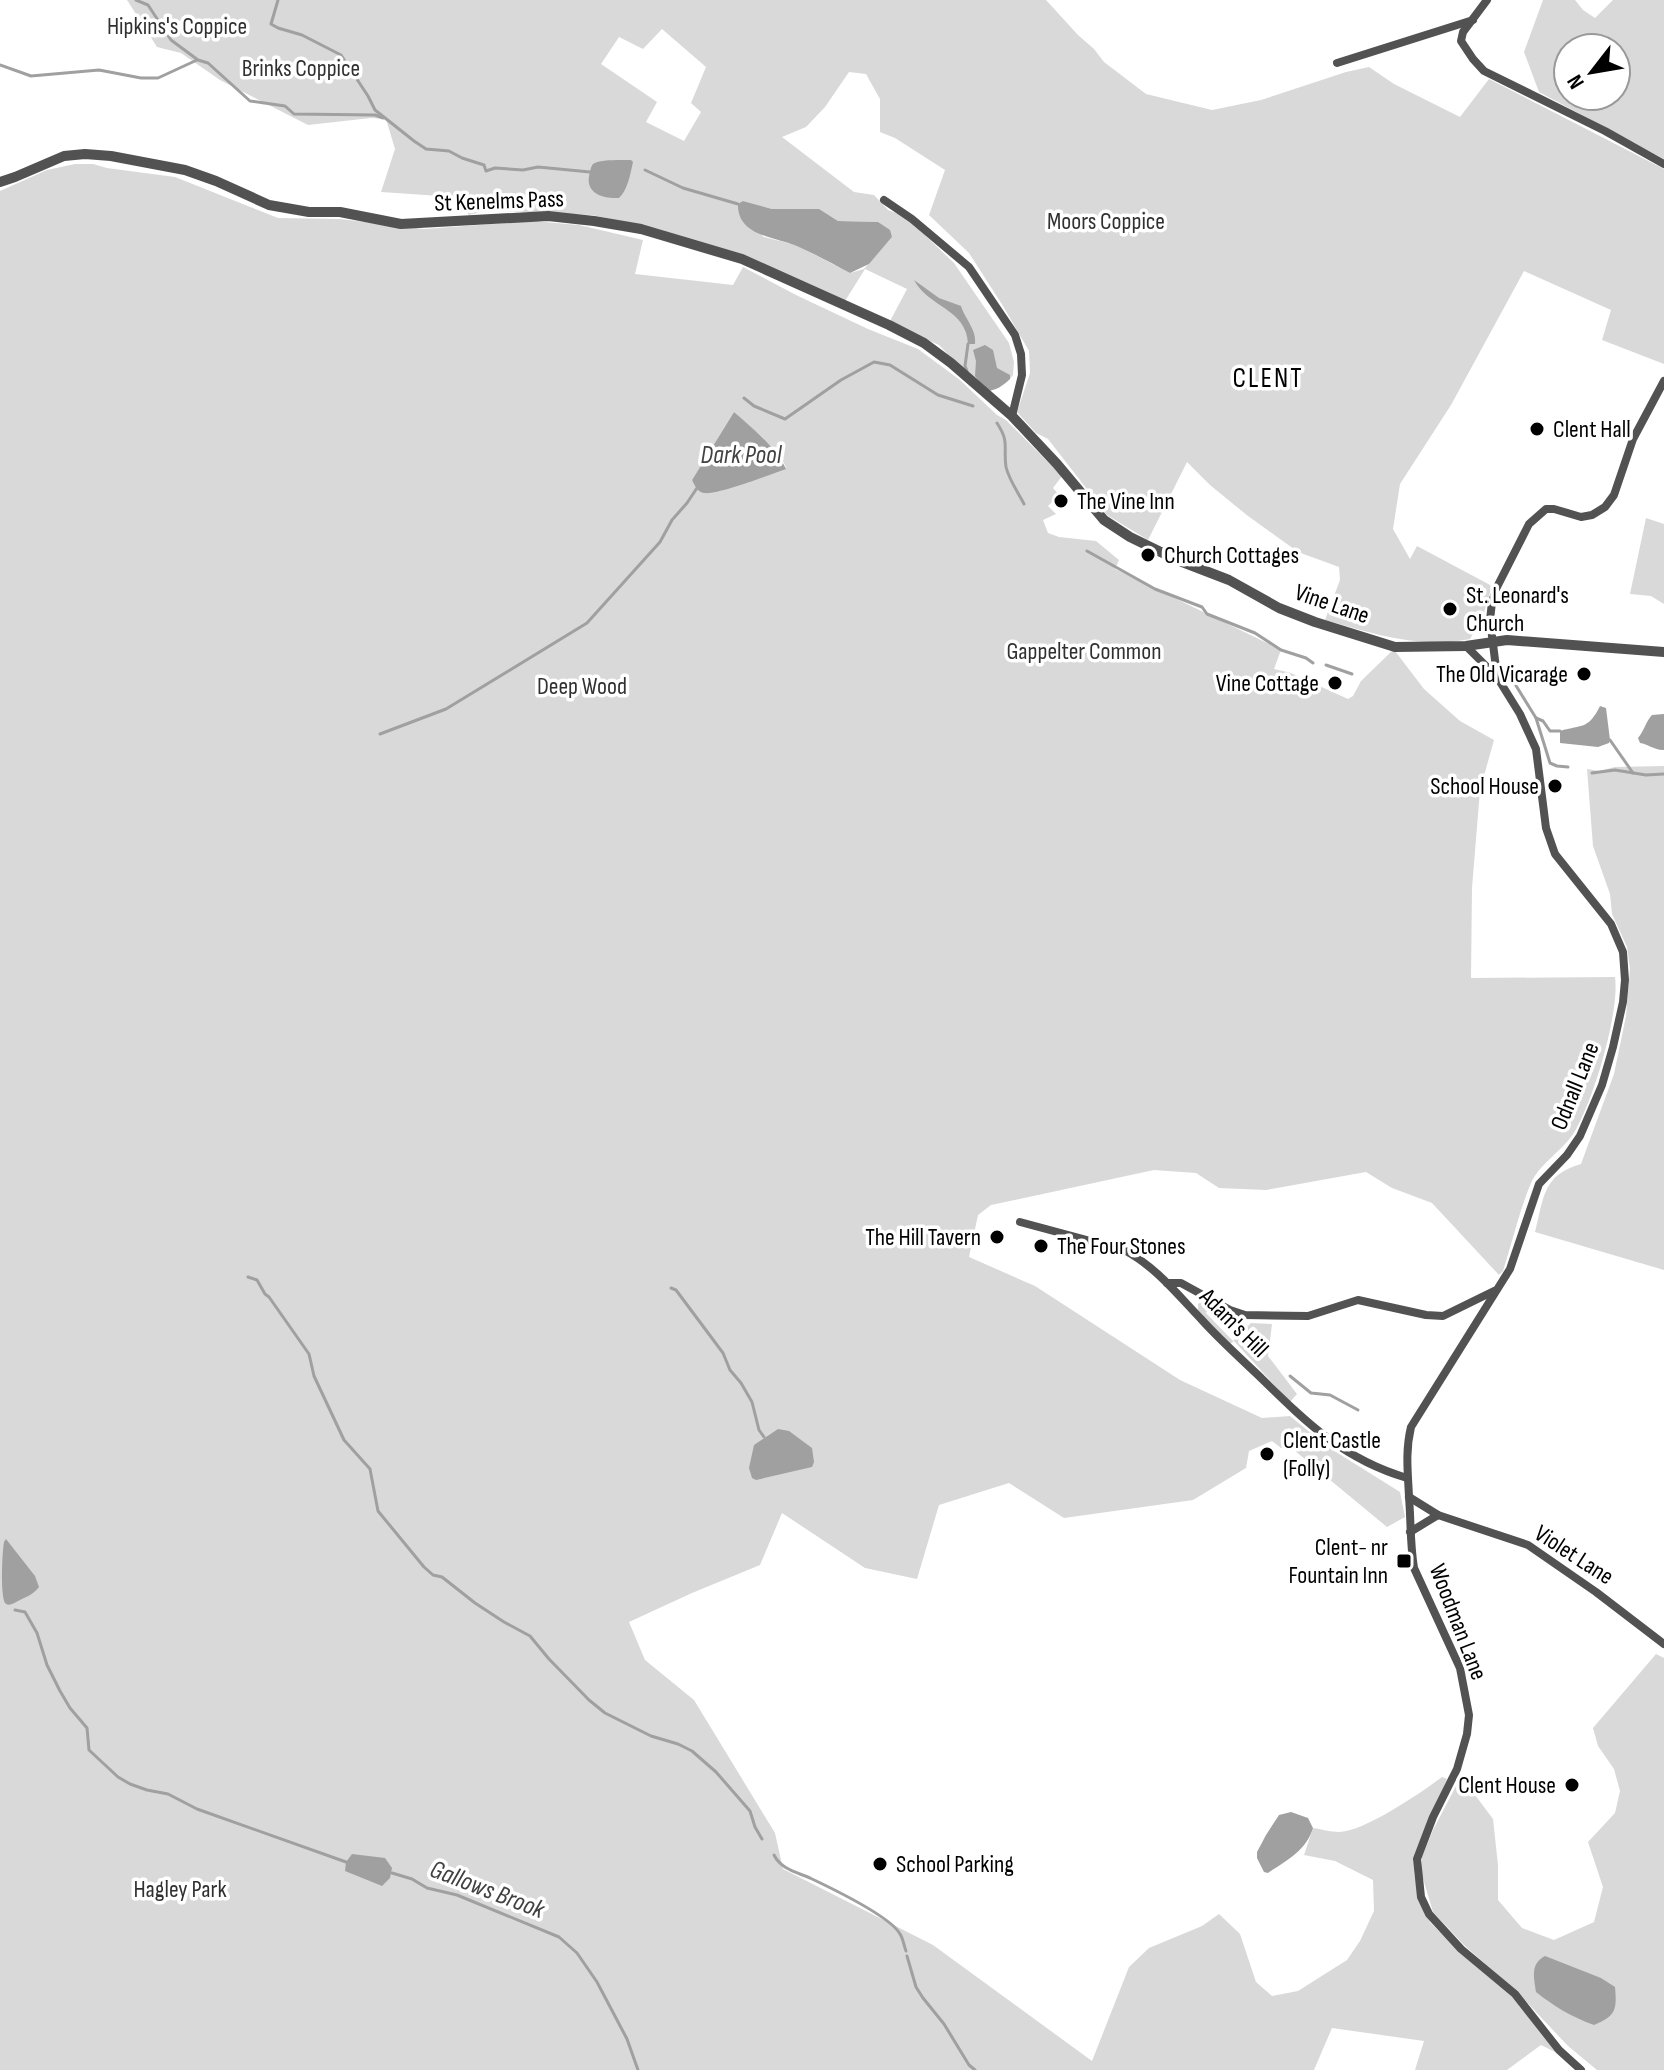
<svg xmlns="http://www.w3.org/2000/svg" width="1664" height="2070" font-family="'Sofia Sans Condensed',sans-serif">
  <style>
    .green { fill: #d9d9d9; fill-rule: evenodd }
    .water { fill: #a0a0a0 }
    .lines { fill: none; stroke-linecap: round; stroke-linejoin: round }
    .stream { stroke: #a0a0a0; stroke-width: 3 }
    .minor { stroke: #525252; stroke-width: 8 }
    .tertiary { stroke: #525252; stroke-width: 10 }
    .poi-dot { fill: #000; stroke: #fff; stroke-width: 3 }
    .labels { text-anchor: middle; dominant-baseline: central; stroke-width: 7; stroke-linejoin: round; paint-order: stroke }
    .park-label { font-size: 24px; fill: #303030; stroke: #fff }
    .street-label { font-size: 24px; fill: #000; stroke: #fff }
    .poi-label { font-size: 24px; fill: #000; stroke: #fff; text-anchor: start }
    .water-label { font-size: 26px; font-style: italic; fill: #414141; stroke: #fff }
    .quarter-label { font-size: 28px; letter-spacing: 2px; fill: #000; stroke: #fff }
  </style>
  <rect width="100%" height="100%" fill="#fff"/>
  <g class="green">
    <path d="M127,0H1046L1078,35L1094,49L1104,62L1146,94L1212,110L1261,100L1346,72L1369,67L1394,84L1460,117L1489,79L1664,169V364L1602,340L1611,310L1524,271L1451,405L1400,484L1393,529L1410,559L1417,546L1492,586L1483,616L1470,639C1418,649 1375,634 1325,620L1340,580L1339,567L1298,552L1248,516L1210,485L1187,462L1148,540L1107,515L1048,439L1036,433L1017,412L1030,373L1029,351L1003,306L969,253L929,215L945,170L895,138L880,132V99L866,74L849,72L825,107L806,127L782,137L854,192L874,195L888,210L906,217L954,263L1009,343L1014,362L1013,375L1010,379L986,394L939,345L889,323L907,289L865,269L845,301L658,229L592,215L497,211L494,202L484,204L485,211L469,215L455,197L381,192L395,149L386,119L371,118L308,125L220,80L181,53L157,47ZM662,29L706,67L691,103L701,112L684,141L646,122L657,102L601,64L619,37L643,49ZM743,201L772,209H818L838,221L878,222L892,237L864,269L850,273L796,245L764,237L746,224Z"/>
    <path d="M1543,0H1575L1583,10L1595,18L1613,0H1664V159L1539,92L1524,52ZM1568,48H1616V96H1568Z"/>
    <path d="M75,164H93L107,168L175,177L278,218L340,219L424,229L533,221L579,225L643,240L635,274L733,285L743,267L796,295L868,329L918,349L960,380L997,415L1006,420L1062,476L1053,488L1059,495L1048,506L1056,514L1043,520L1048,533L1059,537L1096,541L1119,560L1115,569L1281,650L1274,669L1291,673L1348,699L1353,696L1361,681L1392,651H1395L1424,689L1460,721L1494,740L1480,790L1472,888L1471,978L1615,977C1620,1012 1593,1101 1575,1131C1564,1150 1540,1163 1531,1183C1520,1209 1512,1243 1503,1271L1499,1275L1432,1203L1392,1188L1366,1172L1266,1190L1219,1188L1196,1173L1154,1170L991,1205L978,1215L969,1257L1035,1286L1180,1380L1262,1418L1290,1416L1328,1447L1400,1492L1405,1517L1387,1527L1289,1446L1281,1448L1272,1441L1249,1451L1246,1468L1193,1500L1064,1518L1009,1483L939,1505L917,1579L865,1568L782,1513L760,1565L692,1593L629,1622L645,1660L694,1700L775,1833L783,1869L933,1945L1092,2061L1129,1967L1149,1948L1202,1926L1219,1914L1240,1934L1256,1982L1272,1996L1298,1991L1347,1960L1360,1941L1374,1911L1373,1880L1335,1861L1304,1855L1313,1828C1321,1829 1330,1832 1339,1832C1363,1832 1421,1793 1442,1777L1447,1779L1413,1860L1415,1879L1430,1922L1459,1952L1512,1995L1557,2053L1541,2045L1507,2070H1415L1424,2041L1332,2028L1314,2070H0V191L47,170ZM734,412L762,437L784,463L786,468L719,491L705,493L692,480Z"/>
    <polygon points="1646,518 1664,524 1664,604 1651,596 1630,594"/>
    <path d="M1664,766V1270L1535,1232C1544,1198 1542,1175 1581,1164L1614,1074L1626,1016L1630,969L1627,947L1612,914L1610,894L1593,846L1587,769L1599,771L1615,767Z"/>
    <polygon points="1205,1300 1213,1304 1206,1313 1233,1341 1251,1323 1272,1324 1268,1356 1297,1394 1290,1402 1234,1341 1230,1344 1198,1311 1198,1304"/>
    <polygon points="1656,1654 1664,1658 1664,2070 1597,2070 1568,2046 1519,1994 1464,1945 1433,1912 1421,1872 1422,1857 1433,1830 1456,1786 1460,1781 1466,1783 1493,1819 1498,1865 1498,1900 1522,1928 1554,1940 1594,1922 1603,1887 1588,1842 1615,1813 1620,1791 1614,1769 1598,1746 1593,1728"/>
  </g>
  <g class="water">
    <path d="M631,160L633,162C630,175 628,189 619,198C604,199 586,194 589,176C590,172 591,166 593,164C598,159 623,160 631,160Z"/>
    <path d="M743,201L772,209H819L838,221L878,222L890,230L892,237L869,264L850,273C833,264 817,255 799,247C778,237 737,237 738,204Z"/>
    <path d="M914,280L939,298L961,306C965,319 977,330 975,344H968C967,309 928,307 914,280Z"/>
    <path d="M985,345L993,350L997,368L1010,375V379C1003,386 995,391 986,391L975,376L976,361L973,350Z"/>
    <path d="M734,412C751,427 777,448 786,469C772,474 717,495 705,493C698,493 695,486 692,480Z"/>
    <path d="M1600,706L1606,708L1610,740L1609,743L1598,747L1560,743V731C1583,724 1588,730 1600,706Z"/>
    <path d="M1664,714V750C1656,751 1648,744 1640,743L1638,738C1644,731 1646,721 1652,715Z"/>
    <polygon points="778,1429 789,1431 812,1448 814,1462 812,1467 756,1480 752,1478 749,1468 754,1445"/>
    <path d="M6,1539L35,1576L39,1587C34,1594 26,1597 18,1601C14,1603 10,1606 6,1604C0,1600 2,1553 4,1542Z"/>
    <path d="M1291,1812L1308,1818L1313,1828C1306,1851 1287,1860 1268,1873L1264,1872L1257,1858V1852L1266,1835L1279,1815Z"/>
    <polygon points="352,1854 385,1858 392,1868 390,1878 382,1886 345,1871 346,1862"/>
    <path d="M1545,1956L1601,1978L1615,1987C1617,2010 1616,2016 1594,2025C1572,2017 1555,2007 1536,1992C1534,1977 1530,1964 1545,1956Z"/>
  </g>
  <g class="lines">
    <g class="stream">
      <polyline points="136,0 148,5 171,40 198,60 208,63 250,101 285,106 294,114 375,115 383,118"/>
      <polyline points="278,0 271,24 278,28 302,35 341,55 368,96 375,110 414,141 426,149 449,151 462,158 484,165 486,171 495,168 523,170 538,167 590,172"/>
      <polyline points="0,65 31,76 99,70 141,78 158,78 197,60"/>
      <polyline points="645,170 683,188 738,204"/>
      <polyline points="967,371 965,366 968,344"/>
      <polyline points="744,398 754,406 785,419 841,380 874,362 890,365 938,395 973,406"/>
      <path d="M997,423C1010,443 1003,446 1006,467C1009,480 1018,492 1024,504"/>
      <polyline points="1087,551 1155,589 1202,607 1207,614 1255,633 1281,650 1306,658 1313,663"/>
      <polyline points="1326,665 1352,674"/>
      <polyline points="1515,684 1536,718 1550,763 1557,766 1568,767"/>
      <polyline points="1536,718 1543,721 1550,731 1560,731"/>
      <polyline points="380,734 446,709 587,623 660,542 672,520 687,503 697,488"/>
      <polyline points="1610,740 1633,773"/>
      <polyline points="1592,773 1615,770 1646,775 1664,774"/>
      <polyline points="248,1277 257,1280 265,1294 269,1297 309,1354 314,1376 344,1440 370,1469 378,1511 424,1567 433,1575 442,1577 475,1603 504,1622 530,1636 549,1659 589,1700 605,1713 651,1736 678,1744 692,1751 716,1772 750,1811 755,1827 762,1839"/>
      <polyline points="671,1288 676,1290 723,1353 730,1370 741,1383 752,1402 759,1430 764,1437"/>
      <polyline points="1290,1376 1311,1393 1330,1395 1358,1410"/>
      <polyline points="15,1610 25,1612 37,1633 47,1665 60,1691 70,1708 87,1728 89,1750 118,1777 130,1784 147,1790 168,1794 197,1809 346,1862"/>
      <path d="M774,1855C781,1869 796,1872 810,1878C829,1887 890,1916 900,1934C903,1938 904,1946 906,1951"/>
      <polyline points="392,1873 412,1879 427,1888 457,1895 559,1937 577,1953 597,1982 627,2039 638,2070"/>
      <polyline points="907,1956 916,1987 923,1998 944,2024 969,2065 975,2070"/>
    </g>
    <g class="minor">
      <polyline points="1487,0 1463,32 1461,41 1473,59 1484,71 1605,131 1664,164"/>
      <polyline points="1337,63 1473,20"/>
      <polyline points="884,200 912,219 969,267 1015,335 1021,354 1022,375 1012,416"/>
      <path d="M1466,646L1497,677L1520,714L1536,749L1546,828L1555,854L1611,924L1623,952L1625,980L1623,1002L1613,1047L1602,1085L1580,1136L1567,1155L1539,1184L1510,1269L1411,1427C1405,1452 1408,1473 1409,1497C1411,1521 1410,1544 1414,1568L1460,1668L1469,1715L1467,1734L1457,1769L1433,1817L1417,1859L1421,1897L1429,1914L1461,1949L1515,1994L1559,2050L1581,2070"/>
      <polyline points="1497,676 1490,620 1492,602 1497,587 1529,524 1546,509 1554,509 1581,517 1592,515 1605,507 1614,495 1633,439 1664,381"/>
      <path d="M1020,1222L1124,1250C1155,1266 1177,1294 1201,1319C1219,1339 1239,1357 1258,1375C1305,1421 1342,1459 1407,1478"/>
      <polyline points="1167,1283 1181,1283 1230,1310 1245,1315 1308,1316 1358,1300 1426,1315 1443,1316 1494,1291"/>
      <polyline points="1409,1497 1438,1515 1528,1545 1596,1592 1664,1644"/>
      <polyline points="1410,1532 1438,1515"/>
    </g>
    <polyline class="tertiary" points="0,182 15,177 64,156 85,154 111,156 185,170 216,181 269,205 309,212 340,212 401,224 548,216 594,221 641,229 742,259 889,325 924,343 951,363 1012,416 1057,464 1104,520 1130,537 1177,560 1229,580 1279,608 1315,622 1395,647 1466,646 1507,640 1664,652"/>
  </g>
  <g class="poi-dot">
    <circle cx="1537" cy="429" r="8"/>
    <circle cx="1061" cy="501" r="8"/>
    <circle cx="1148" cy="555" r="8"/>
    <circle cx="1450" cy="609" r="8"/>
    <circle cx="1584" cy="674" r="8"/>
    <circle cx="1335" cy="683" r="8"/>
    <circle cx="1555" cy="786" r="8"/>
    <circle cx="997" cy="1237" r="8"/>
    <circle cx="1041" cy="1246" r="8"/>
    <circle cx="1267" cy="1454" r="8"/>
    <rect x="1396" y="1553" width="16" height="16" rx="4"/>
    <circle cx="1572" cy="1785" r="8"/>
    <circle cx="880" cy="1864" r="8"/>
  </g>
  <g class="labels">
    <g class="park-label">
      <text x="177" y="26">Hipkins's Coppice</text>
      <text x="301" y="68">Brinks Coppice</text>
      <text x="1106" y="221">Moors Coppice</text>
      <text x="1084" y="651">Gappelter Common</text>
      <text x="582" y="686">Deep Wood</text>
      <text x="180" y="1889">Hagley Park</text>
    </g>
    <g class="street-label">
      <text transform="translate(499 201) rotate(-2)">St Kenelms Pass</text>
      <text transform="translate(1332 604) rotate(19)">Vine Lane</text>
      <text transform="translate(1575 1086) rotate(-68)">Odnall Lane</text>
      <text transform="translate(1234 1323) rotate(45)">Adam's Hill</text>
      <text transform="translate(1574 1555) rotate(33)">Violet Lane</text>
      <text transform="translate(1458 1622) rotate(69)">Woodman Lane</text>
    </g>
    <g class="poi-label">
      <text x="1553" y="429">Clent Hall</text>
      <text x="1077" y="501">The Vine Inn</text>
      <text x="1164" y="555">Church Cottages</text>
      <text x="1466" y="595">St. Leonard's<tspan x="1466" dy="28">Church</tspan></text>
      <text x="1568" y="674" text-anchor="end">The Old Vicarage</text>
      <text x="1319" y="683" text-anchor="end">Vine Cottage</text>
      <text x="1539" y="786" text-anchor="end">School House</text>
      <text x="981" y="1237" text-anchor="end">The Hill Tavern</text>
      <text x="1057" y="1246">The Four Stones</text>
      <text x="1283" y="1440">Clent Castle<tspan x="1283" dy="28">(Folly)</tspan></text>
      <text x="1388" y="1547" text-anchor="end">Clent- nr<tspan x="1388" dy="28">Fountain Inn</tspan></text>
      <text x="1556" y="1785" text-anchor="end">Clent House</text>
      <text x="896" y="1864">School Parking</text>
    </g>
    <g class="water-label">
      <text x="741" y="455">Dark Pool</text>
      <text transform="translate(487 1890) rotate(21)">Gallows Brook</text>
    </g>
    <g class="quarter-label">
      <text x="1268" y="378">CLENT</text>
    </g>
  </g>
  <g transform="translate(1592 72) rotate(239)"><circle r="38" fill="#ffffff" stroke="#999999" stroke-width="2"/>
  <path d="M0-6L14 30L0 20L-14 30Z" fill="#000000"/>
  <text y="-12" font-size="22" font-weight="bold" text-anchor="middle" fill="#000000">N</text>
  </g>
</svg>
